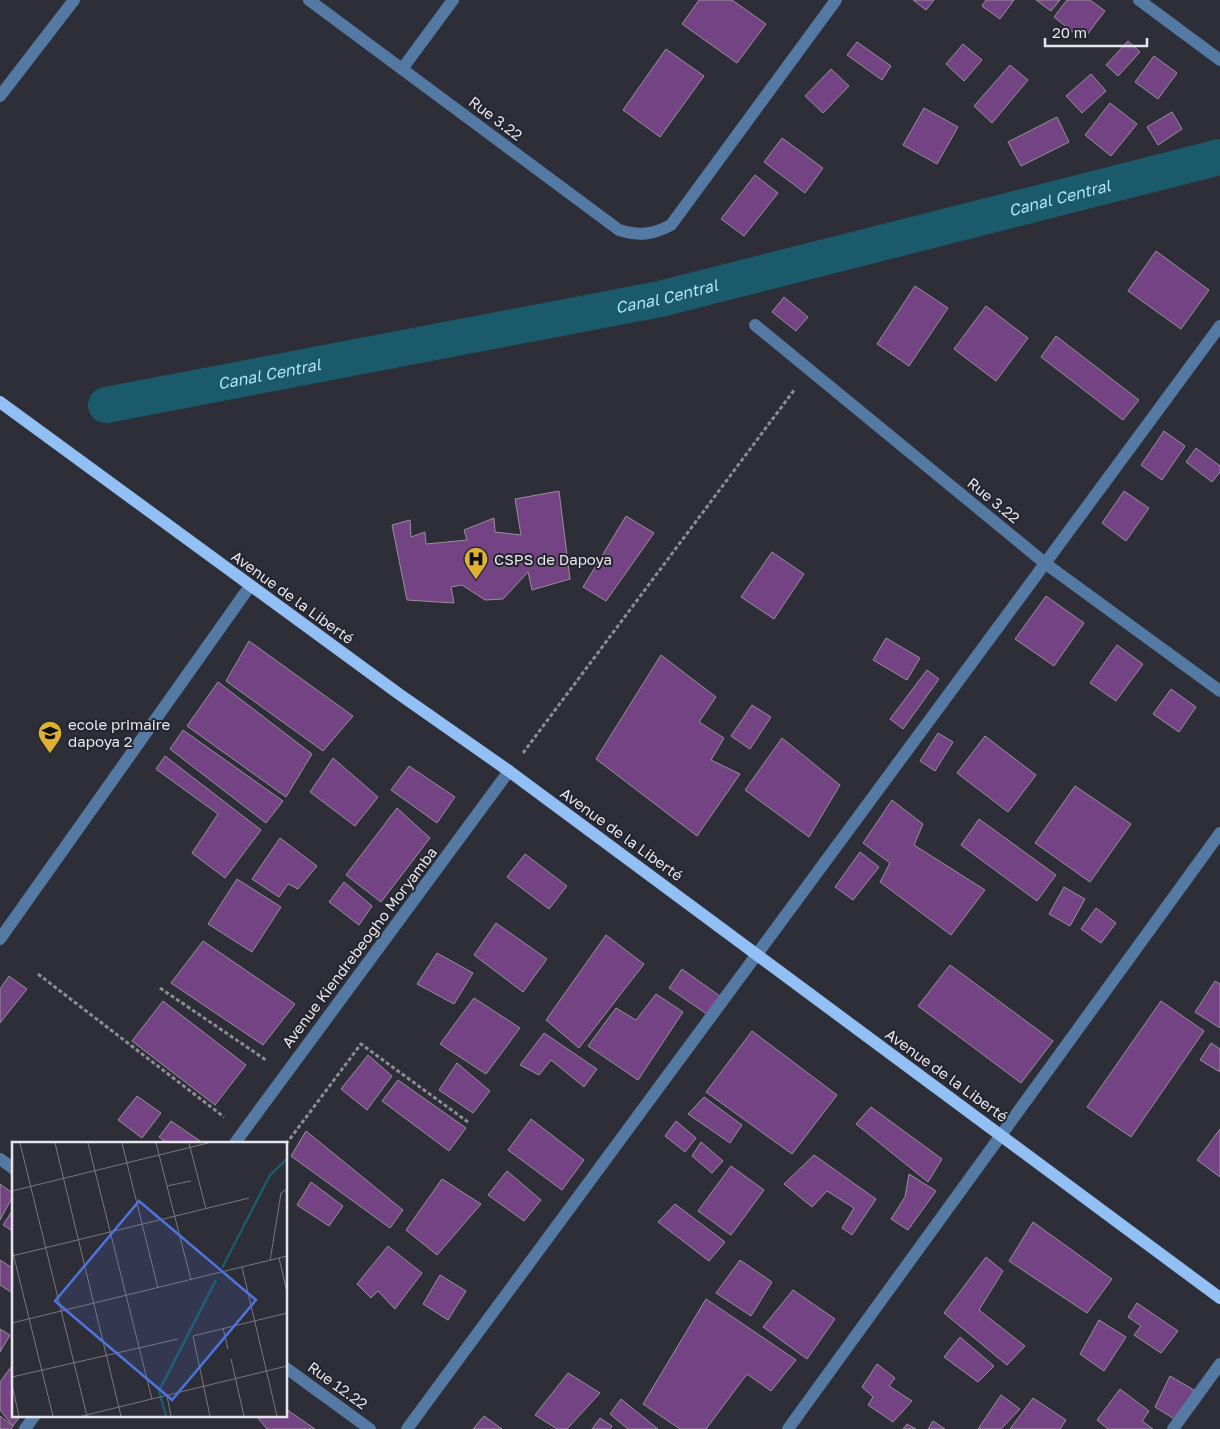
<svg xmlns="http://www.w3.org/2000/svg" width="1220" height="1429" font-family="'Golos Text',sans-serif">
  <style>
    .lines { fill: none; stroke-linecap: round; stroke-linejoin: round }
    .canal { stroke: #1a5a6b; stroke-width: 36 }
    .building { fill: #744384; stroke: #978f99 }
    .path { stroke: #8d8d95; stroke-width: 3; stroke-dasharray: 4 2.5; stroke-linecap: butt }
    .minor { stroke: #5479a3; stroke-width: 12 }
    .major { stroke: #93c0f4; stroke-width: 12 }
    .labels { text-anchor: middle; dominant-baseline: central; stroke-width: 4; stroke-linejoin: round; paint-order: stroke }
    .street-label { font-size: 15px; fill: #e6e6ec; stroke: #24252e }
    .poi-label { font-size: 15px; fill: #e6e6ec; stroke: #24252e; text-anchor: start }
    .water-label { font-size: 16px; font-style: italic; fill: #afe2f3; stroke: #24252e }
    .inset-river { fill: none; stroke: #1a5a6b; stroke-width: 2.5 }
    .inset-road { fill: none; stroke: #787880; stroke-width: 1 }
    .view { fill: #4f74dd; fill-opacity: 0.15; stroke: #4f74dd; stroke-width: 2.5 }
    .inset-edge { fill: none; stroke: #e6e6ec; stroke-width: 2.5 }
  </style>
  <rect width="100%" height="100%" fill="#2e2e38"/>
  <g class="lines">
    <path class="canal" id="s1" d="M106,405L660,299L1220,157"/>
  </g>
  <g class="building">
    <polygon points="699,0 732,0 766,24 737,63 682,24"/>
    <polygon points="913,0 934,0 926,10"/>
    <polygon points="986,0 1014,0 1000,19 982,6"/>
    <polygon points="1036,0 1060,0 1051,11"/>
    <polygon points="1067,0 1090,0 1105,11 1083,40 1054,17"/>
    <polygon points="1128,41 1140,52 1118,76 1106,65"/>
    <polygon points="857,42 891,66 882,80 847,55"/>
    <polygon points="963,44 982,60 964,81 946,64"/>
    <polygon points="666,49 704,76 660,137 623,110"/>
    <polygon points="1154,56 1177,73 1158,99 1135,82"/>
    <polygon points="1010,65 1028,80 992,123 974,106"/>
    <polygon points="831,69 849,86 823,113 805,96"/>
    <polygon points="1091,74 1106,91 1082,113 1066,96"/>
    <polygon points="1110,103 1137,124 1111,156 1085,135"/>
    <polygon points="924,108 958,127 937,164 903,145"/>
    <polygon points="1172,112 1182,129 1158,145 1147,127"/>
    <polygon points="1057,117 1069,142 1021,166 1008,142"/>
    <polygon points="782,138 823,168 805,193 764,162"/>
    <polygon points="755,175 778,193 744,236 721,219"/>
    <polygon points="1156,251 1209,290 1181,329 1128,291"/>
    <polygon points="915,286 948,308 909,366 877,344"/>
    <polygon points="784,297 808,317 796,331 772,312"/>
    <polygon points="986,306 1028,338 996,381 954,349"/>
    <polygon points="1056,336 1139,400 1123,420 1041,357"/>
    <polygon points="1164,431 1185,446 1162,480 1141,465"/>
    <polygon points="1196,448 1220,466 1220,472 1212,482 1186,462"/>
    <polygon points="559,491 570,579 532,590 528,572 503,599 485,600 462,585 451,587 454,603 407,600 392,525 410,520 411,537 425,532 426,544 467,540 464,530 494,518 495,532 521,535 515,499"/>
    <polygon points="1124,491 1149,508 1126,541 1102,523"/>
    <polygon points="626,516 654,533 606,601 583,587"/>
    <polygon points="772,552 804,574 774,619 741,597"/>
    <polygon points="1046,596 1084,623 1054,666 1015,639"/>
    <polygon points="886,638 920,658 907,680 873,660"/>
    <polygon points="249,641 353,716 323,751 226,681"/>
    <polygon points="1117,645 1143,664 1116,701 1090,683"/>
    <polygon points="661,655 716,697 699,722 724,738 711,760 740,774 697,836 596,759"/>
    <polygon points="927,670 939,679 903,729 890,719"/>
    <polygon points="218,682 312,754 286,797 187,726"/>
    <polygon points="1171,689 1196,707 1179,732 1153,714"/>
    <polygon points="752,705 771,717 750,749 731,736"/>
    <polygon points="183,730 283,801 266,823 170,749"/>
    <polygon points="938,733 953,742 935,771 920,761"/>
    <polygon points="985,736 1036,775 1008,812 957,773"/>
    <polygon points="782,738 840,785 809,837 745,790"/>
    <polygon points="165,756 261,830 225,878 192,853 218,814 156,769"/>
    <polygon points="333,758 378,797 355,826 310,792"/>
    <polygon points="409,766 455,797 437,823 391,790"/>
    <polygon points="1075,786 1131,824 1090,882 1035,843"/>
    <polygon points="892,800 923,824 914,845 985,890 951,935 880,882 890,863 863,843"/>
    <polygon points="397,808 430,838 381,902 346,875"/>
    <polygon points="979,819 1056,875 1037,901 961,845"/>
    <polygon points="280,838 317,866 298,889 288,884 279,897 252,879"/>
    <polygon points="860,852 879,867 853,900 835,887"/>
    <polygon points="525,854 567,886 549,909 507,877"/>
    <polygon points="237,879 281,907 252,952 208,924"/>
    <polygon points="344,882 372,906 359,925 329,902"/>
    <polygon points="1064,887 1085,899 1070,926 1049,914"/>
    <polygon points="1096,908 1116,923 1101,943 1081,929"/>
    <polygon points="496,923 547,959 523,992 474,955"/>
    <polygon points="606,935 644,964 579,1048 546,1020"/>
    <polygon points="203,941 295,1004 263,1045 171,983"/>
    <polygon points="437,953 473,973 454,1004 417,984"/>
    <polygon points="950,965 1053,1041 1021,1083 918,1006"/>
    <polygon points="682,969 724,999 711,1017 669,988"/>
    <polygon points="9,976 27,989 0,1023 0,989"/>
    <polygon points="1215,981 1220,984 1220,1028 1195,1012"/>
    <polygon points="656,994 683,1012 638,1080 588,1046 616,1008 636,1020"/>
    <polygon points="474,998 520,1028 486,1074 440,1044"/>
    <polygon points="163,1001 246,1065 215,1105 132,1041"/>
    <polygon points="1161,1001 1204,1031 1131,1137 1087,1107"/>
    <polygon points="752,1031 837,1095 792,1154 706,1092"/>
    <polygon points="544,1033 597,1069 584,1087 551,1060 539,1075 520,1065"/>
    <polygon points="1211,1043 1220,1049 1220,1072 1200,1060"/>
    <polygon points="368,1055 392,1076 367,1110 341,1089"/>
    <polygon points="457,1063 490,1091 473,1113 439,1090"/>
    <polygon points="398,1080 466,1128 449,1151 382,1101"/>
    <polygon points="137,1096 161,1113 142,1138 118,1120"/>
    <polygon points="704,1097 742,1125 730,1143 688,1114"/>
    <polygon points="871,1107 942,1159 928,1182 856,1124"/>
    <polygon points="531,1119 584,1160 562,1190 508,1150"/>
    <polygon points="171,1121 203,1143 167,1143 159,1137"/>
    <polygon points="676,1121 696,1138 685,1152 665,1136"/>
    <polygon points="1220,1129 1220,1177 1197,1160"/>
    <polygon points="306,1131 403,1210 390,1228 291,1156"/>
    <polygon points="701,1142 723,1161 712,1173 692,1156"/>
    <polygon points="814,1155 876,1199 852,1235 842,1228 854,1208 827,1191 812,1207 784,1184"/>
    <polygon points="731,1166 764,1190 731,1235 698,1211"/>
    <polygon points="507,1171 541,1200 524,1221 488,1195"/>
    <polygon points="909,1174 936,1191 908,1230 891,1219 905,1197"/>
    <polygon points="442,1179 481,1204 437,1255 406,1230"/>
    <polygon points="311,1182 343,1206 329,1226 297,1205"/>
    <polygon points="0,1184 14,1194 0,1220"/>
    <polygon points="675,1204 725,1242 709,1261 658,1222"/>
    <polygon points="14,1208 14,1232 3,1225"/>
    <polygon points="1033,1222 1112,1279 1087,1313 1009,1261"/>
    <polygon points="388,1246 422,1273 395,1309 378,1291 371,1298 357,1284"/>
    <polygon points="986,1257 1003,1271 979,1310 1025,1346 1007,1365 944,1313"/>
    <polygon points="0,1260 14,1269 14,1286 11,1292 0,1285"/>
    <polygon points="740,1260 772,1282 751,1316 716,1293"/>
    <polygon points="440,1275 466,1291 448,1320 423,1304"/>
    <polygon points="793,1290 835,1319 807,1359 763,1327"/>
    <polygon points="706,1299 796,1360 771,1391 747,1374 706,1429 680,1429 643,1404"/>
    <polygon points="1137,1303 1178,1331 1161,1353 1134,1335 1141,1326 1128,1317"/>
    <polygon points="1099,1320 1126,1337 1104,1371 1080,1354"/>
    <polygon points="0,1329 10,1335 0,1352"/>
    <polygon points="960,1337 994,1366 978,1382 944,1357"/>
    <polygon points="877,1364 895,1378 889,1386 912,1401 893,1422 868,1405 873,1397 862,1387"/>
    <polygon points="11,1367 14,1369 14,1415 21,1415 13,1426 0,1410 0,1382"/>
    <polygon points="568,1373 600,1393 567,1429 557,1429 535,1415"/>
    <polygon points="1170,1376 1194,1390 1176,1420 1155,1407"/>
    <polygon points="1120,1389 1149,1411 1142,1421 1153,1429 1108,1429 1097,1420"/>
    <polygon points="1001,1395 1020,1409 1001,1429 978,1429"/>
    <polygon points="1033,1398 1066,1420 1060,1429 1010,1429"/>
    <polygon points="621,1399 658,1429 628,1429 610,1414"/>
    <polygon points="286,1409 315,1429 267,1429 257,1417 286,1415"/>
    <polygon points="0,1416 13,1426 11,1429 0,1429"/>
    <polygon points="484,1416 502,1429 473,1429"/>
    <polygon points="600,1418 612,1426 610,1429 592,1429"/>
    <polygon points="933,1421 945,1429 928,1429"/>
    <polygon points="907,1424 916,1429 903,1429"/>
  </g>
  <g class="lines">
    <g class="path">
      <polyline points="523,753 795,389"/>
      <polyline points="38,974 224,1117"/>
      <polyline points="160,988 266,1060"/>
      <polyline points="286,1144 361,1044 468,1122"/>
    </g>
    <g class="minor">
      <path d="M309,0L619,230C639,236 652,235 671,225L836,0"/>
      <polyline points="1139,0 1220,60"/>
      <polyline points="402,69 453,0"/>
      <polyline points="0,96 74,0"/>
      <polyline points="755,325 1046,564 1220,691"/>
      <polyline points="0,939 250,586"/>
      <polyline points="235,1143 509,771"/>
      <polyline points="0,1159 14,1169"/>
      <polyline points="286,1368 370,1429"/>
      <polyline points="25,1429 35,1415"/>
      <polyline points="407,1429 1220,326"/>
      <polyline points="788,1429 1220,833"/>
      <polyline points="1173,1429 1220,1364"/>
    </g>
    <polyline class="major" points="0,402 399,694 509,771 1220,1298"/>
  </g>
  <defs>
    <symbol id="hospital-pin" viewBox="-11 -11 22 30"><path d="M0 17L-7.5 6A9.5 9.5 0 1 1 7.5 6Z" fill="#deb133" stroke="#24252e"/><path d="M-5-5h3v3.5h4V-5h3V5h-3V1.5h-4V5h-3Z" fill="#111"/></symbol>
    <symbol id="school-pin" viewBox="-11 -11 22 30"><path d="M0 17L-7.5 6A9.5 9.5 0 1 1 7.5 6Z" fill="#deb133" stroke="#24252e"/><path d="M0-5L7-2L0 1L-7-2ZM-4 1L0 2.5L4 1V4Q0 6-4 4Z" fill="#111"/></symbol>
  </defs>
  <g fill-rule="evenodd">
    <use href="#hospital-pin" x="462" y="545" width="28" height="38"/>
    <use href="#school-pin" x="36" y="719" width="28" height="38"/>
  </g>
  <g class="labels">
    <g class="street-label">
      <text transform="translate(496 118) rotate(37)">Rue 3.22</text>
      <text transform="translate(994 500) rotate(39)">Rue 3.22</text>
      <text transform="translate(293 597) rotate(36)">Avenue de la Liberté</text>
      <text transform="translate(622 834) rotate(36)">Avenue de la Liberté</text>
      <text transform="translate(359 947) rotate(-53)">Avenue Kiendrebeogho Moryamba</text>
      <text transform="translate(947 1075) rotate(36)">Avenue de la Liberté</text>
      <text transform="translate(338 1385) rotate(36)">Rue 12.22</text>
    </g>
    <g class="poi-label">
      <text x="494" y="559">CSPS de Dapoya</text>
      <text x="68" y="724">ecole primaire<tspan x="68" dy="17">dapoya 2</tspan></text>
    </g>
    <g class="water-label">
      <text stroke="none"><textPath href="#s1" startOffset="976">Canal Central</textPath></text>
      <text stroke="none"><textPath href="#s1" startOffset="571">Canal Central</textPath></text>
      <text stroke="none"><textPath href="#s1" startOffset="166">Canal Central</textPath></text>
    </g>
  </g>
  <g transform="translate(12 1142)">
    <rect width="275" height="275" fill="#2e2e38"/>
    <path class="inset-river" d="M210,126L258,33L275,17M154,274L147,249L204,138"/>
    <path class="inset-road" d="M8,1L75,274M43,1L109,274M76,1L140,257M110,1L146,146M144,1L179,138M177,1L194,67M155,44L179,39M0,49L196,1M0,107L41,274M0,114L237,56M267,116L275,150M258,119L269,51L275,47M230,125L265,274M0,181L275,114M211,186L216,207M219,217L232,274M0,235L166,197M0,243L7,274M155,254L159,274M70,274L275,224M198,274L181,194L275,171"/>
    <path class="view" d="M127,59L244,158L160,258L43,159Z"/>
    <rect width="275" height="275" class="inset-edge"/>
  </g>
  <path d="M1045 38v8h102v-8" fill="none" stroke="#e6e6ec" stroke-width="2.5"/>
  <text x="1052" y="38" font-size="15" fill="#e6e6ec" stroke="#24252e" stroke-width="4" paint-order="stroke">20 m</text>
</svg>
